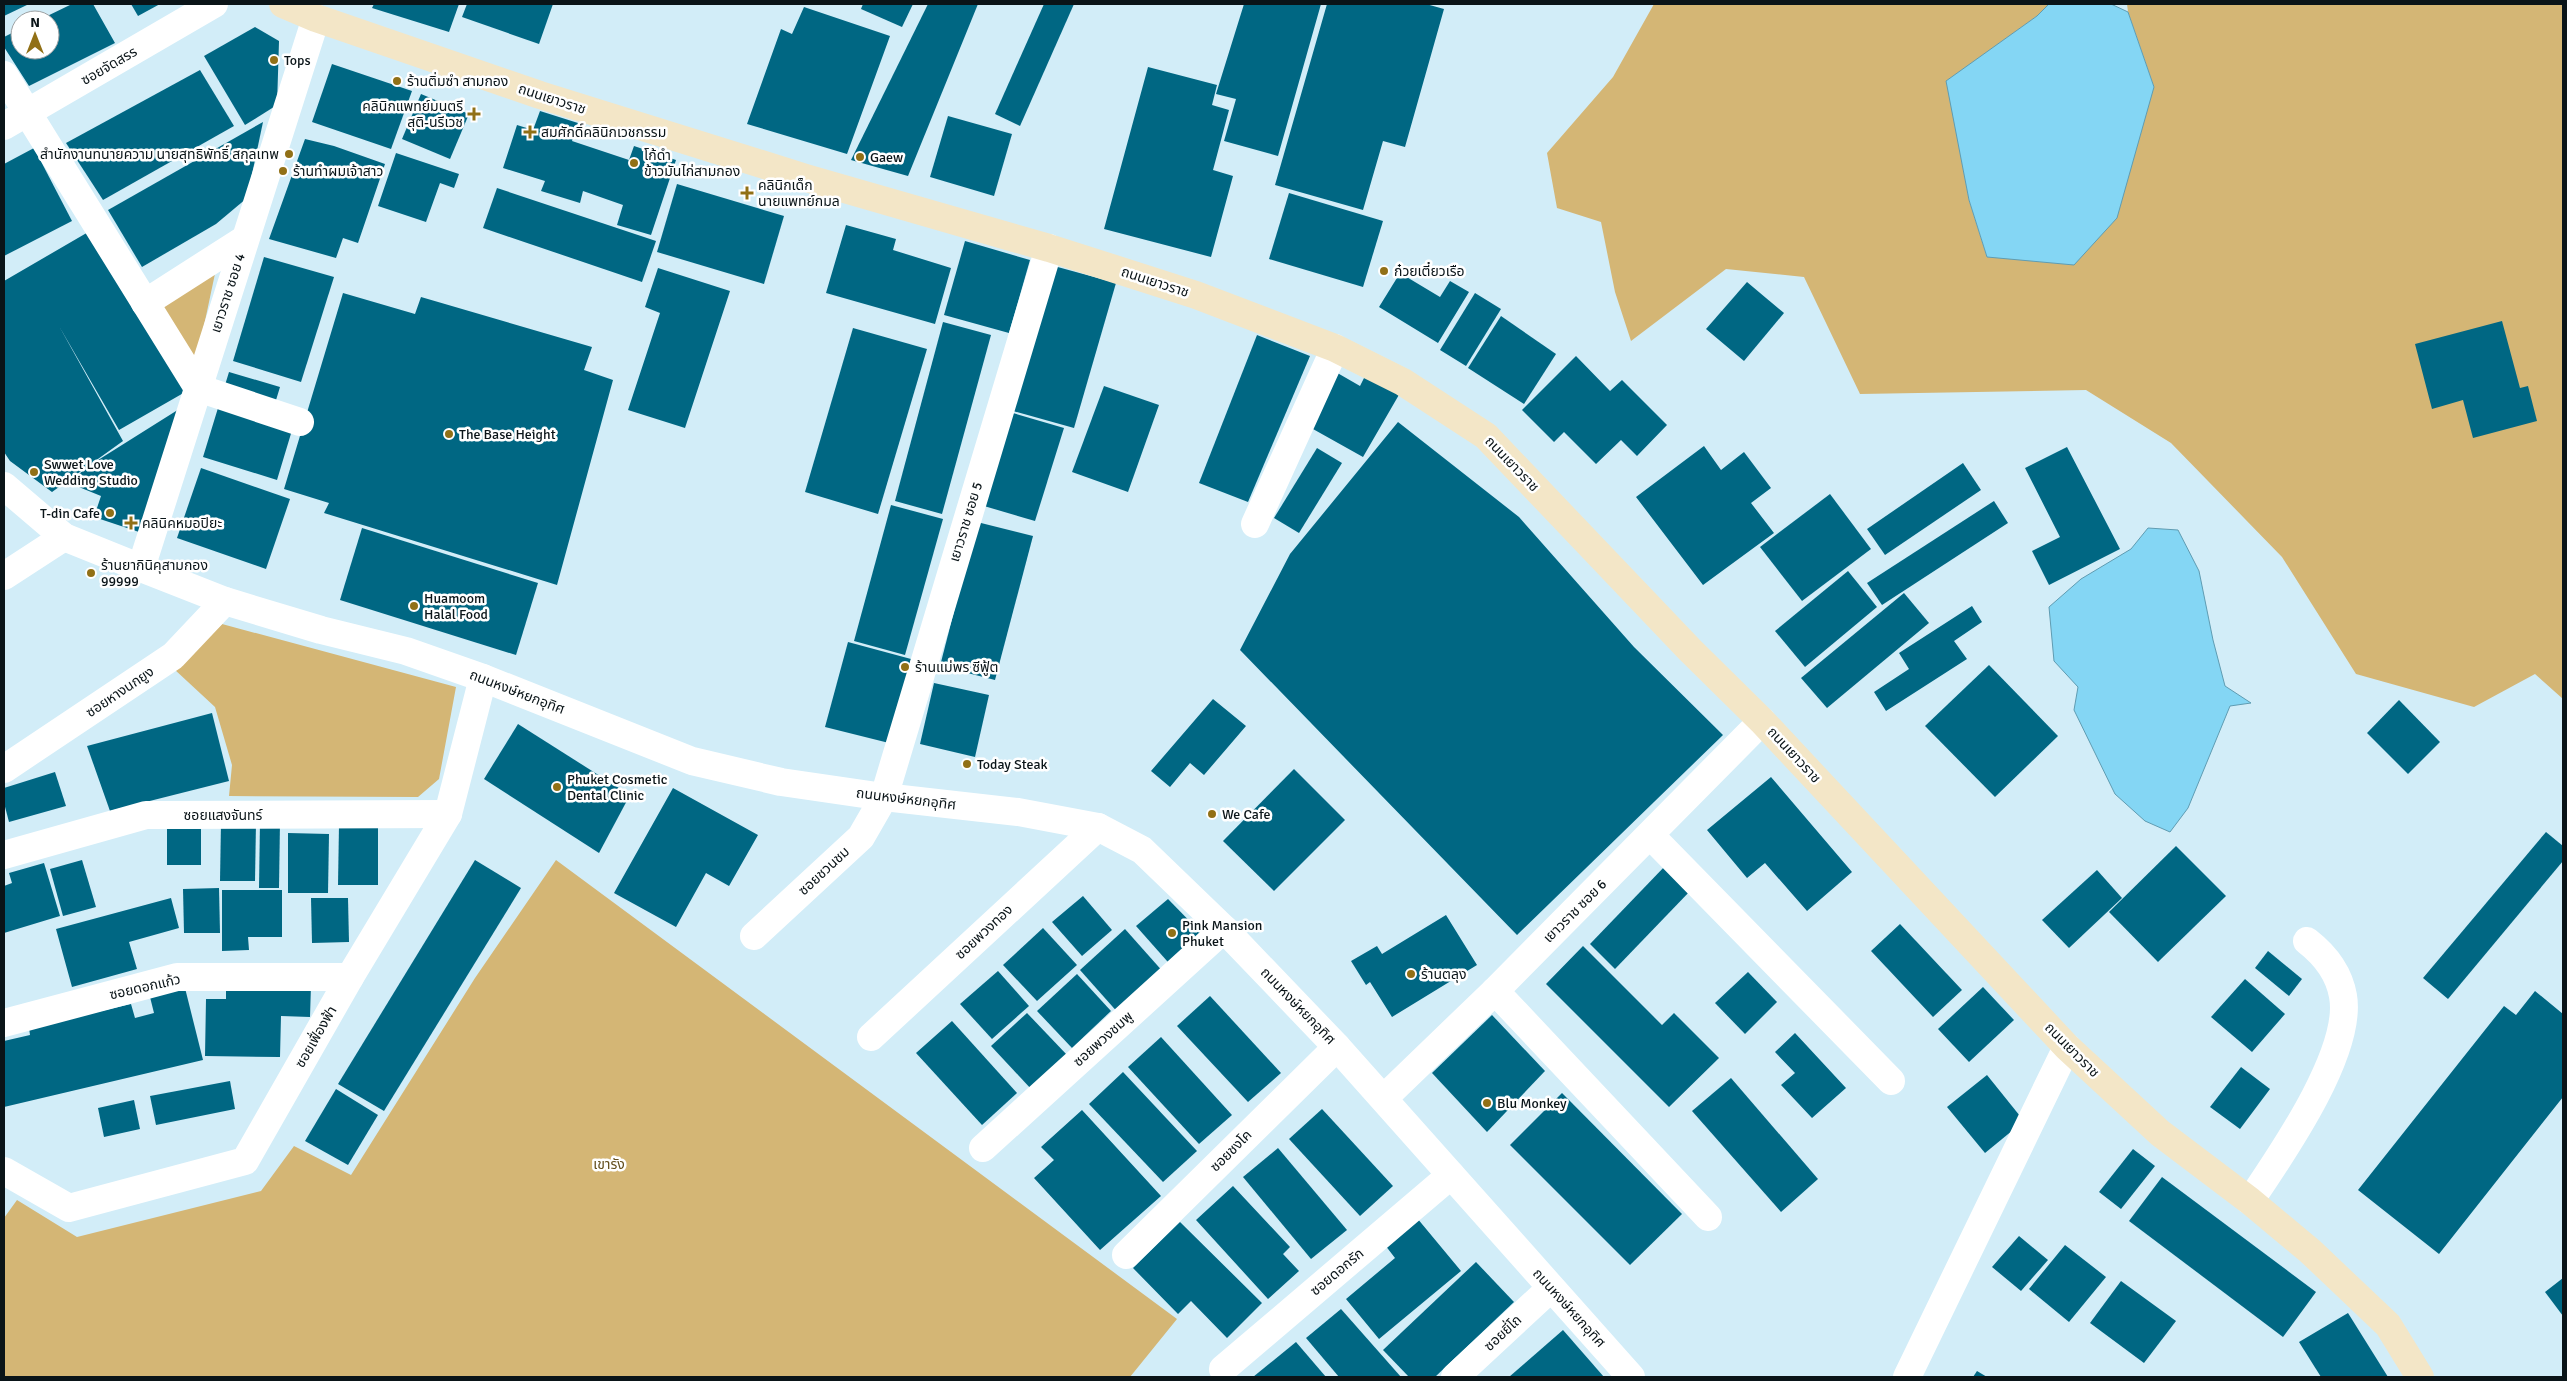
<svg xmlns="http://www.w3.org/2000/svg" width="2567" height="1381" font-family="Signika,'Noto Sans Thai',sans-serif">
  <style>
    .forest { fill: #d4b675 }
    .water { fill: #84d6f4; stroke: #5f9cb2 }
    .building { fill: #006783 }
    .lines { fill: none; stroke-linecap: round; stroke-linejoin: round }
    .minor { stroke: #fff; stroke-width: 28 }
    .secondary { stroke: #f3e6c7; stroke-width: 28 }
    .poi-dot { fill: #917016; stroke: #fff; stroke-width: 2 }
    .labels { text-anchor: middle; dominant-baseline: central; stroke-width: 5; stroke-linejoin: round; paint-order: stroke }
    .poi-label { font-size: 14px; fill: #0a1418; stroke: #fff; text-anchor: start }
    .street-label { font-size: 14px; fill: #0a1418; stroke: #fff }
    .park-label { font-size: 14px; fill: #624d1b; stroke: #fff }
  </style>
  <rect width="100%" height="100%" fill="#d2edf8"/>
  <g class="forest">
    <polygon points="1654,4 2049,4 2037,16 1947,81 1969,200 1987,257 2154,87 2128,12 2127,4 2563,4 2563,699 2535,674 2474,707 2356,674 2282,557 2171,443 2086,390 1860,394 1804,277 1726,269 1631,341 1615,292 1601,222 1557,208 1547,153 1613,77"/>
    <polygon points="216,269 195,368 159,304"/>
    <polygon points="222,624 456,687 439,779 418,797 229,796 232,765 215,707 174,669"/>
    <polygon points="556,860 1177,1319 1130,1377 4,1377 4,1218 17,1200 77,1237 261,1191 294,1146 351,1175 475,978"/>
  </g>
  <g class="water">
    <polygon points="2049,4 2111,4 2128,12 2154,87 2117,218 2074,265 1987,257 1969,200 1946,81 2037,16"/>
    <polygon points="2148,528 2178,530 2199,571 2213,640 2225,686 2251,703 2230,706 2188,808 2170,832 2145,821 2115,794 2074,710 2078,687 2054,661 2049,607 2081,579 2131,549"/>
  </g>
  <g class="building">
    <polygon points="4,4 29,4 4,16"/>
    <polygon points="72,4 93,4 115,43 29,86 4,47 4,37 20,29 20,50 50,50 50,20 39,20"/>
    <polygon points="131,4 160,4 138,16"/>
    <polygon points="374,4 459,4 449,32 372,8"/>
    <polygon points="467,4 553,4 539,44 462,17"/>
    <polygon points="863,4 913,4 902,27 861,9"/>
    <polygon points="928,4 978,4 908,176 851,160"/>
    <polygon points="1044,4 1074,4 1020,126 995,114"/>
    <polygon points="1244,4 1321,4 1278,156 1224,141 1236,99 1216,94"/>
    <polygon points="1327,4 1426,4 1444,9 1405,147 1383,141 1363,210 1275,185"/>
    <polygon points="804,7 890,36 847,154 747,124 781,29 792,34"/>
    <polygon points="255,27 279,41 277,105 245,125 204,56"/>
    <polygon points="332,64 412,91 391,149 312,122"/>
    <polygon points="1148,67 1217,85 1212,105 1229,110 1213,170 1233,176 1211,257 1104,229"/>
    <polygon points="200,70 234,126 103,200 66,143"/>
    <polygon points="421,94 469,114 450,159 402,139"/>
    <polygon points="540,111 578,123 572,141 629,160 634,146 676,160 651,235 617,225 623,205 583,191 580,203 541,191 545,181 503,168 517,125 533,130"/>
    <polygon points="948,116 1012,134 994,196 930,177"/>
    <polygon points="263,122 247,198 216,224 142,267 108,210"/>
    <polygon points="305,139 334,146 385,164 358,243 343,238 336,258 269,239"/>
    <polygon points="34,148 72,221 4,256 4,164"/>
    <polygon points="396,153 459,174 454,188 440,183 426,222 378,206"/>
    <polygon points="677,184 784,216 764,284 657,252"/>
    <polygon points="497,188 656,241 642,282 483,228"/>
    <polygon points="1289,193 1383,221 1363,287 1269,259"/>
    <polygon points="846,225 896,239 893,250 951,268 935,324 826,293"/>
    <polygon points="90,231 187,391 119,430 59,326 123,441 52,492 10,461 4,452 4,281"/>
    <polygon points="965,241 1030,260 1009,333 944,315"/>
    <polygon points="264,257 334,277 301,382 233,361"/>
    <polygon points="1054,266 1116,283 1074,428 1013,411"/>
    <polygon points="658,268 730,291 685,428 628,410 660,313 645,307"/>
    <polygon points="1400,273 1440,297 1450,281 1469,292 1438,343 1379,307"/>
    <polygon points="1747,282 1784,313 1744,361 1706,329"/>
    <polygon points="343,293 415,314 421,297 592,347 584,370 613,380 557,585 324,513 329,503 284,489"/>
    <polygon points="1475,293 1501,309 1466,366 1440,350"/>
    <polygon points="1501,316 1556,354 1524,404 1468,368"/>
    <polygon points="2502,321 2520,388 2528,386 2537,421 2473,438 2463,400 2432,409 2415,344"/>
    <polygon points="943,322 991,335 942,514 895,501"/>
    <polygon points="853,328 927,349 878,514 805,492"/>
    <polygon points="1257,335 1310,356 1248,502 1199,483"/>
    <polygon points="1576,356 1610,391 1622,380 1667,425 1637,456 1621,440 1596,464 1564,432 1554,442 1522,410"/>
    <polygon points="1334,371 1360,386 1366,374 1400,393 1363,457 1304,424"/>
    <polygon points="229,372 280,387 273,410 296,417 277,480 203,457"/>
    <polygon points="1104,386 1159,405 1128,492 1072,472"/>
    <polygon points="184,406 142,533 94,517 101,496 69,483 87,467"/>
    <polygon points="1013,413 1064,428 1035,521 984,506"/>
    <polygon points="1398,422 1519,517 1634,647 1723,735 1517,935 1240,650 1290,554"/>
    <polygon points="1704,446 1721,470 1744,452 1771,488 1751,503 1774,533 1703,585 1636,497"/>
    <polygon points="2067,447 2120,549 2049,585 2032,551 2060,537 2025,468"/>
    <polygon points="1317,448 1342,463 1299,533 1274,518"/>
    <polygon points="1963,463 1981,490 1885,555 1867,529"/>
    <polygon points="201,468 290,499 266,569 177,538"/>
    <polygon points="1830,494 1871,549 1802,601 1760,547"/>
    <polygon points="1994,501 2008,523 1882,605 1867,583"/>
    <polygon points="891,505 943,519 905,655 854,641"/>
    <polygon points="977,522 1033,536 995,680 940,666"/>
    <polygon points="362,528 538,583 516,655 340,600"/>
    <polygon points="1848,571 1877,607 1805,667 1775,631"/>
    <polygon points="1904,593 1929,623 1827,708 1801,678"/>
    <polygon points="1972,606 1982,622 1954,641 1967,659 1886,711 1874,692 1909,669 1899,653"/>
    <polygon points="848,642 911,659 889,743 825,727"/>
    <polygon points="1989,665 2058,736 1995,797 1925,726"/>
    <polygon points="934,683 989,695 975,757 920,744"/>
    <polygon points="1213,699 1246,726 1204,775 1190,763 1170,787 1151,771"/>
    <polygon points="2399,700 2440,742 2408,774 2367,733"/>
    <polygon points="212,713 229,781 110,811 87,746"/>
    <polygon points="518,724 630,795 599,853 484,779"/>
    <polygon points="1294,769 1345,820 1274,891 1223,841"/>
    <polygon points="55,772 66,806 9,822 4,803 4,788"/>
    <polygon points="1771,777 1852,872 1807,911 1765,863 1747,878 1707,830"/>
    <polygon points="673,788 758,835 729,886 706,873 676,927 614,893"/>
    <polygon points="260,821 280,821 279,888 259,888"/>
    <polygon points="221,822 256,822 255,881 220,881"/>
    <polygon points="339,825 378,826 378,885 338,885"/>
    <rect x="167" y="829" width="34" height="36"/>
    <polygon points="2546,832 2563,846 2563,861 2448,999 2423,978"/>
    <polygon points="288,833 329,834 328,893 288,893"/>
    <polygon points="2176,846 2226,896 2158,962 2109,912"/>
    <polygon points="82,860 96,907 63,916 50,869"/>
    <polygon points="475,860 521,888 384,1111 338,1084"/>
    <polygon points="44,863 60,916 4,933 4,886 12,883 9,873"/>
    <polygon points="1666,865 1692,889 1615,969 1590,944"/>
    <polygon points="2097,870 2122,898 2069,948 2042,920"/>
    <polygon points="219,888 220,933 184,933 183,889"/>
    <polygon points="222,890 282,890 282,937 248,937 249,950 222,951"/>
    <polygon points="1083,896 1112,930 1082,956 1052,922"/>
    <polygon points="171,898 179,928 129,942 137,969 72,987 56,929"/>
    <polygon points="311,898 348,898 349,942 312,943"/>
    <polygon points="1168,899 1208,940 1175,970 1136,926"/>
    <polygon points="1446,915 1477,965 1392,1017 1370,982 1366,985 1351,961 1377,946 1382,954"/>
    <polygon points="1900,924 1962,990 1933,1017 1871,951"/>
    <polygon points="1043,928 1077,965 1037,1001 1003,965"/>
    <polygon points="1125,929 1165,974 1120,1015 1080,970"/>
    <polygon points="1583,946 1662,1025 1674,1013 1719,1058 1669,1107 1546,984"/>
    <polygon points="2268,951 2302,979 2289,996 2255,968"/>
    <polygon points="998,971 1029,1006 992,1039 960,1004"/>
    <polygon points="1748,972 1777,1002 1745,1034 1715,1003"/>
    <polygon points="1077,974 1111,1011 1072,1048 1037,1011"/>
    <polygon points="2245,979 2285,1014 2252,1052 2211,1017"/>
    <polygon points="226,983 311,985 310,1017 281,1016 280,1057 205,1056 206,999 226,999"/>
    <polygon points="184,984 203,1060 4,1107 4,1041 30,1035 29,1028 131,1004 135,1018 154,1013 149,993"/>
    <polygon points="1983,987 2014,1020 1969,1062 1938,1029"/>
    <polygon points="2535,991 2563,1014 2563,1097 2439,1254 2358,1190 2504,1006 2516,1015"/>
    <polygon points="1210,996 1281,1073 1248,1102 1177,1026"/>
    <polygon points="1027,1013 1068,1056 1032,1090 991,1046"/>
    <polygon points="1492,1015 1545,1071 1487,1132 1432,1073"/>
    <polygon points="952,1021 1017,1093 982,1125 916,1053"/>
    <polygon points="1795,1033 1846,1088 1812,1118 1781,1085 1795,1073 1775,1052"/>
    <polygon points="1161,1037 1232,1115 1199,1144 1128,1067"/>
    <polygon points="2241,1067 2270,1089 2240,1129 2210,1107"/>
    <polygon points="1123,1072 1197,1151 1163,1182 1089,1104"/>
    <polygon points="1987,1075 2024,1121 1985,1153 1947,1107"/>
    <polygon points="1731,1078 1818,1179 1781,1212 1692,1111"/>
    <polygon points="230,1081 235,1109 156,1125 150,1096"/>
    <polygon points="336,1089 378,1115 348,1165 305,1141"/>
    <polygon points="1562,1093 1682,1214 1630,1265 1510,1145"/>
    <polygon points="134,1100 140,1129 104,1137 98,1108"/>
    <polygon points="1322,1109 1393,1186 1360,1216 1289,1139"/>
    <polygon points="1082,1110 1161,1196 1100,1250 1034,1178 1054,1160 1041,1147"/>
    <polygon points="1278,1148 1347,1230 1311,1259 1243,1177"/>
    <polygon points="2133,1149 2155,1166 2121,1209 2099,1192"/>
    <polygon points="2162,1177 2316,1292 2283,1337 2129,1221"/>
    <polygon points="1233,1186 1290,1247 1283,1254 1299,1271 1268,1299 1196,1220"/>
    <polygon points="1417,1218 1461,1271 1379,1339 1346,1299 1395,1258 1385,1245"/>
    <polygon points="1180,1222 1262,1303 1227,1338 1191,1301 1178,1314 1133,1268"/>
    <polygon points="2019,1236 2048,1260 2021,1291 1992,1267"/>
    <polygon points="2065,1245 2106,1277 2069,1322 2029,1289"/>
    <polygon points="1476,1262 1514,1302 1435,1377 1409,1377 1383,1350"/>
    <polygon points="2563,1278 2563,1316 2545,1292"/>
    <polygon points="2121,1281 2176,1321 2144,1363 2090,1323"/>
    <polygon points="1341,1309 1401,1377 1339,1377 1306,1338"/>
    <polygon points="2348,1313 2388,1377 2321,1377 2299,1342"/>
    <polygon points="1563,1330 1604,1377 1509,1377"/>
    <polygon points="1296,1342 1326,1377 1253,1377"/>
    <polygon points="1977,1371 1987,1377 1973,1377"/>
  </g>
  <g class="lines">
    <g class="minor">
      <polyline points="4,75 198,388 300,422"/>
      <polyline points="4,126 214,4"/>
      <polyline points="145,303 245,239"/>
      <polyline points="4,486 64,537 141,568 225,601 321,630 406,651 483,678 692,761 781,782 884,797 1018,812 1098,827 1142,850 1224,929 1337,1047 1631,1377"/>
      <polyline points="1255,524 1335,348"/>
      <polyline points="141,568 316,18"/>
      <polyline points="4,576 64,537"/>
      <polyline points="4,769 173,656 225,601"/>
      <polyline points="1650,835 1891,1081"/>
      <polyline points="4,855 146,815 448,814"/>
      <polyline points="754,936 861,837 884,797 1049,248"/>
      <polyline points="1495,991 1708,1217"/>
      <polyline points="4,1023 177,977 350,977"/>
      <polyline points="871,1037 1098,827"/>
      <polyline points="1384,1098 1495,991 1762,721"/>
      <polyline points="983,1148 1224,929"/>
      <polyline points="4,1171 69,1208 245,1161 350,977 448,814 483,678"/>
      <path d="M2250,1201C2281,1155 2353,1052 2343,996C2339,973 2325,955 2307,941"/>
      <polyline points="1126,1255 1337,1047"/>
      <polyline points="1223,1369 1451,1175"/>
      <polyline points="1455,1377 1551,1288"/>
      <polyline points="1907,1377 2067,1047"/>
    </g>
    <polyline class="secondary" points="283,4 316,18 540,95 806,178 1049,248 1196,295 1335,348 1403,382 1486,436 1690,650 1762,721 2067,1047 2160,1133 2250,1201 2310,1251 2388,1325 2420,1377"/>
  </g>
  <g class="poi-dot">
    <circle cx="274" cy="60" r="5"/>
    <circle cx="397" cy="81" r="5"/>
    <path d="M471.5 106.5h5v5h5v5h-5v5h-5v-5h-5v-5h5z"/>
    <path d="M527.5 124.5h5v5h5v5h-5v5h-5v-5h-5v-5h5z"/>
    <circle cx="289" cy="154" r="5"/>
    <circle cx="860" cy="157" r="5"/>
    <circle cx="634" cy="163" r="5"/>
    <circle cx="283" cy="171" r="5"/>
    <path d="M744.5 185.5h5v5h5v5h-5v5h-5v-5h-5v-5h5z"/>
    <circle cx="1384" cy="271" r="5"/>
    <circle cx="449" cy="434" r="5"/>
    <circle cx="34" cy="472" r="5"/>
    <circle cx="110" cy="513" r="5"/>
    <path d="M128.5 515.5h5v5h5v5h-5v5h-5v-5h-5v-5h5z"/>
    <circle cx="91" cy="573" r="5"/>
    <circle cx="414" cy="606" r="5"/>
    <circle cx="905" cy="667" r="5"/>
    <circle cx="967" cy="764" r="5"/>
    <circle cx="557" cy="787" r="5"/>
    <circle cx="1212" cy="814" r="5"/>
    <circle cx="1172" cy="933" r="5"/>
    <circle cx="1411" cy="974" r="5"/>
    <circle cx="1487" cy="1103" r="5"/>
  </g>
  <g class="labels">
    <g class="poi-label">
      <text x="284" y="60">Tops</text>
      <text x="407" y="81">ร้านติ่มซำ สามกอง</text>
      <text x="463" y="106" text-anchor="end">คลินิกแพทย์มนตรี<tspan x="463" dy="16">สุติ-นรีเวช</tspan></text>
      <text x="541" y="132">สมศักดิ์คลินิกเวชกรรม</text>
      <text x="279" y="154" text-anchor="end">สำนักงานทนายความ นายสุทธิพัทธิ์ สกุลเทพ</text>
      <text x="644" y="155">โก้ดำ<tspan x="644" dy="16">ข้าวมันไก่สามกอง</tspan></text>
      <text x="870" y="157">Gaew</text>
      <text x="293" y="171">ร้านทำผมเจ้าสาว</text>
      <text x="758" y="185">คลินิกเด็ก<tspan x="758" dy="16">นายแพทย์กมล</tspan></text>
      <text x="1394" y="271">ก๋วยเตี๋ยวเรือ</text>
      <text x="459" y="434">The Base Height</text>
      <text x="44" y="464">Swwet Love<tspan x="44" dy="16">Wedding Studio</tspan></text>
      <text x="100" y="513" text-anchor="end">T-din Cafe</text>
      <text x="142" y="523">คลินิคหมอปิยะ</text>
      <text x="101" y="565">ร้านยากินิคุสามกอง<tspan x="101" dy="16">99999</tspan></text>
      <text x="424" y="598">Huamoom<tspan x="424" dy="16">Halal Food</tspan></text>
      <text x="915" y="667">ร้านแม่พร ซีฟู้ต</text>
      <text x="977" y="764">Today Steak</text>
      <text x="567" y="779">Phuket Cosmetic<tspan x="567" dy="16">Dental Clinic</tspan></text>
      <text x="1222" y="814">We Cafe</text>
      <text x="1182" y="925">Pink Mansion<tspan x="1182" dy="16">Phuket</tspan></text>
      <text x="1421" y="974">ร้านตลุง</text>
      <text x="1497" y="1103">Blu Monkey</text>
    </g>
    <g class="street-label">
      <text transform="translate(109 66) rotate(-30)">ซอยจัดสรร</text>
      <text transform="translate(552 99) rotate(18)">ถนนเยาวราช</text>
      <text transform="translate(1155 282) rotate(18)">ถนนเยาวราช</text>
      <text transform="translate(228 293) rotate(-72)">เยาวราช ซอย 4</text>
      <text transform="translate(1512 464) rotate(46)">ถนนเยาวราช</text>
      <text transform="translate(966 522) rotate(-73)">เยาวราช ซอย 5</text>
      <text transform="translate(120 692) rotate(-34)">ซอยหางนกยูง</text>
      <text transform="translate(517 692) rotate(21)">ถนนหงษ์หยกอุทิศ</text>
      <text transform="translate(1794 755) rotate(47)">ถนนเยาวราช</text>
      <text transform="translate(906 799) rotate(7)">ถนนหงษ์หยกอุทิศ</text>
      <text x="223" y="815">ซอยแสงจันทร์</text>
      <text transform="translate(824 871) rotate(-43)">ซอยชวนชม</text>
      <text transform="translate(1575 911) rotate(-45)">เยาวราช ซอย 6</text>
      <text transform="translate(984 932) rotate(-43)">ซอยพวงทอง</text>
      <text transform="translate(145 987) rotate(-13)">ซอยดอกแก้ว</text>
      <text transform="translate(1298 1006) rotate(46)">ถนนหงษ์หยกอุทิศ</text>
      <text transform="translate(316 1037) rotate(-60)">ซอยเฟื่องฟ้า</text>
      <text transform="translate(1103 1039) rotate(-42)">ซอยพวงชมพู</text>
      <text transform="translate(2072 1050) rotate(45)">ถนนเยาวราช</text>
      <text transform="translate(1231 1151) rotate(-45)">ซอยชงโค</text>
      <text transform="translate(1337 1272) rotate(-40)">ซอยดอกรัก</text>
      <text transform="translate(1569 1308) rotate(48)">ถนนหงษ์หยกอุทิศ</text>
      <text transform="translate(1503 1333) rotate(-43)">ซอยยี่โถ</text>
    </g>
    <g class="park-label">
      <text x="609" y="1164">เขารัง</text>
    </g>
  </g>
  <rect width="2567" height="1381" fill="none" stroke="#0a1418" stroke-width="10"/>
  <g transform="translate(35 35)"><circle r="24" fill="#ffffff" stroke="#9da1a3"/>
  <path d="M0-4L9 19L0 12L-9 19Z" fill="#917016"/>
  <text y="-8" font-size="14" font-weight="bold" text-anchor="middle" fill="#0a1418">N</text>
  </g>
</svg>
